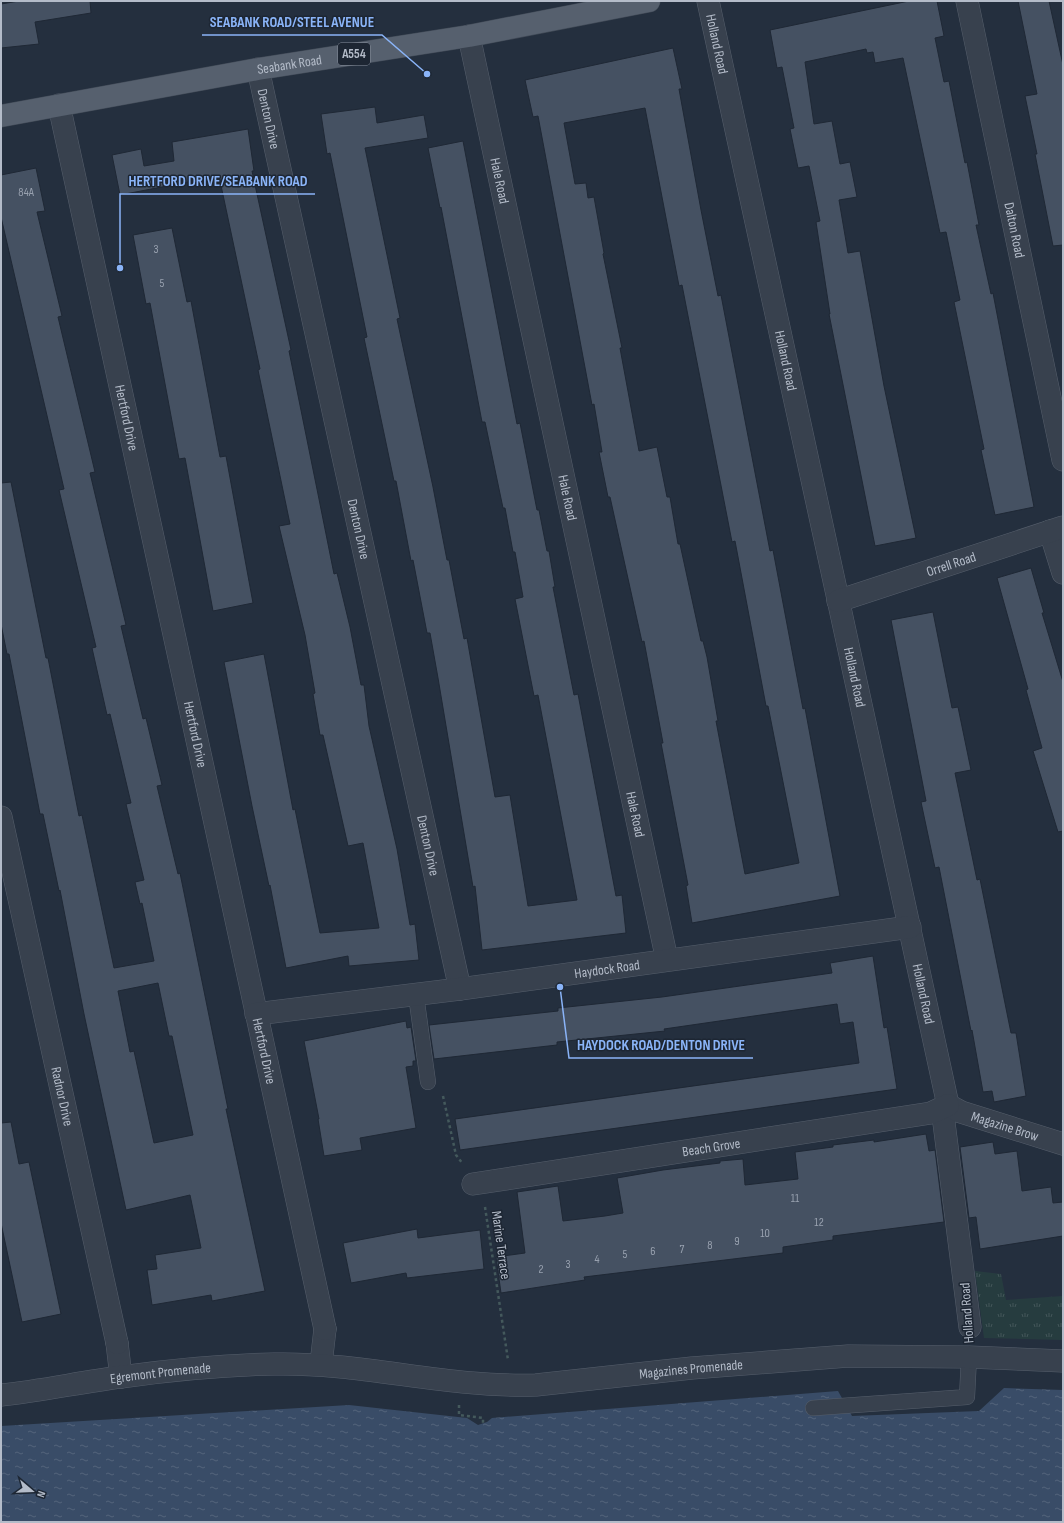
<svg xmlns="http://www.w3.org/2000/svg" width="1064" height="1523" font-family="'Sofia Sans Condensed',sans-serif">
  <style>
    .grass { fill: url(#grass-tufts) }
    .water { fill: url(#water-ripples) }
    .building { fill: #455162; stroke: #1f2835; fill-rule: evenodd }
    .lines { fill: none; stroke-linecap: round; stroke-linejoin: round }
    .service-casing { stroke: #565f6c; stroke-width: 16 }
    .pedestrian-casing { stroke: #565f6c; stroke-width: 23 }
    .minor-casing { stroke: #565f6c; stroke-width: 23 }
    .primary-casing { stroke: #414a57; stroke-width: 23 }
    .path { stroke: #44595c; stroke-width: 2.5; stroke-dasharray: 3 3; stroke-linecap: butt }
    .service { stroke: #38414e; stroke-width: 15 }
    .pedestrian { stroke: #38414e; stroke-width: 22 }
    .minor { stroke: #38414e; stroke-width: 22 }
    .primary { stroke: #56606e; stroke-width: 22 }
    .labels { text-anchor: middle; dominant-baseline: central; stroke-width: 3; stroke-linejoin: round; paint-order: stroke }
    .number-label { font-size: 12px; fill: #98a1af }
    .shield { fill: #1d2633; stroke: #878f9c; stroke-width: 1 }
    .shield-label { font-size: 13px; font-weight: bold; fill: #b4bcc9 }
    .street-label { font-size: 14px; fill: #b4bcc9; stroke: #1d2633 }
    .leader { fill: none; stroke: #8ab4f8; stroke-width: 1.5 }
    .callout-dot { fill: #8ab4f8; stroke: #1d2633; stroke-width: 1.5 }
    .callout-label { font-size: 15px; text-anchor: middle; font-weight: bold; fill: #8ab4f8; stroke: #1d2633; stroke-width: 3; stroke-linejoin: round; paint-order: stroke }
  </style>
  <defs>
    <pattern id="grass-tufts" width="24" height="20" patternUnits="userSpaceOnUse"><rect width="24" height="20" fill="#263c3f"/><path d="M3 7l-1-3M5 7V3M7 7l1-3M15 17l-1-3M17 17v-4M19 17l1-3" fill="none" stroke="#435659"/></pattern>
    <pattern id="water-ripples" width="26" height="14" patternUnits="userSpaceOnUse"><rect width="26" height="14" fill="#394c67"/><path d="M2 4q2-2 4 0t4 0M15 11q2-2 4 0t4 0" fill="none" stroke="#53647b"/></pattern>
  </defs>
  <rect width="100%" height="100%" fill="#242f3e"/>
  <polygon class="grass" points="975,1271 1001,1274 1006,1300 1063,1296 1063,1340 984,1338"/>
  <polygon class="water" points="1004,1388 1063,1390 1063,1522 1,1522 1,1426 349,1405 467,1418 478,1425 487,1422 492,1418 838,1391 852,1416 979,1411"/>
  <g class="building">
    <polygon points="19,1 90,1 91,13 35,22 39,44 1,48 1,4"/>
    <polygon points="909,1 937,1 944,36 935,38 944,82 949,81 965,163 967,162 979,225 976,225 991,294 993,293 1034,507 995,515 981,450 984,449 954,302 960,300 946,232 940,233 903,58 875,63 873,52 867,53 866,49 805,62 814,124 832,121 840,164 850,162 857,197 839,200 848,253 860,251 884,386 916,538 875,546 829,314 830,314 816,222 820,221 809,166 798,168 790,129 794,128 782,67 777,68 770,30"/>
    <polygon points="1018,1 1049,1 1063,65 1063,245 1053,246 1035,154 1037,154 1025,96 1037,94"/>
    <path d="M673,48L682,89H679L701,210L718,296L721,295L770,551L773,550L803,709L805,708L840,896L692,923L686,886L688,885L661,743H663L644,641L642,642L610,497H608L599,452H602L594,404L592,405L538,116L533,117L525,80ZM645,108L679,286L682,285L732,542L735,541L766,706H768L799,863L745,874L716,721H718L707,657L703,641H701L680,544H678L670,497H667L657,447L639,451L620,348H622L603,254L604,253L594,197L588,198L586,183L575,184L564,123Z"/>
    <polygon points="375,107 377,123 424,115 428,138 365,148 400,318 397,319 433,487 447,560 449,560 464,639 467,638 495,797 510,795 528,906 577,900 538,695 534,696 515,599 523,597 515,552 513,552 505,508 503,508 485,422 482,422 441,207 440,208 428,148 463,141 517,424 520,423 537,510 539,510 547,551 549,551 555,587 553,587 574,695 578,694 616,896 622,895 626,933 482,950 475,886 473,887 438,678 430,633 427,633 413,560 411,561 396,481 394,481 364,338 367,337 330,153 327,154 321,114"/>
    <polygon points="248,129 254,171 252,171 291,350 289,351 320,504 334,574 337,573 350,627 361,685 364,685 369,726 397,849 410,925 415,924 419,960 349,966 348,956 286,968 270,885 269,886 252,806 224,662 264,654 293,810 295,809 320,933 379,928 363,843 348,846 323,735 320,735 313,694 315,693 305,635 279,526 290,524 258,370 260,369 219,176 120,195 112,155 141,149 144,166 174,161 172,142"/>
    <path d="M36,168L45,211L37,212L62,316L58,317L95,472L90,473L126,625L121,626L143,719L146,718L162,785L157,786L178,874L180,873L228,1109H226L265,1291L212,1301L211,1295L152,1305L147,1270L157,1269L155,1255L201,1248L190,1195L126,1210L84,1014L60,890L59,891L43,814H40L9,654H7L1,624V483L11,482L46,658H48L79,816L82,815L114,968L154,961L142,903L140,904L135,882L144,880L126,804L131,803L110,714L107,715L92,648L96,647L59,490L64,489L1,217V175ZM158,983L169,1036H172L193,1135L154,1143L134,1051L130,1052L118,991Z"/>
    <polygon points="172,228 187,302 191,301 220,457 226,456 253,603 213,611 185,458 179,459 150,303 146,304 133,235"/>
    <polygon points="1031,568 1044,613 1042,613 1063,682 1063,831 1058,832 1033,751 1042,748 1026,690 1028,689 997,578"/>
    <polygon points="933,612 952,708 958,707 971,770 955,773 977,880 980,879 1011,1033 1016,1033 1026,1096 994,1102 992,1091 983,1092 972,1030 971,1031 939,867 935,868 921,802 926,801 891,620"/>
    <polygon points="873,956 884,1028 887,1027 897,1089 460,1150 455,1119 859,1063 853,1022 840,1024 837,1004 664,1029 665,1031 557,1042 557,1045 434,1059 429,1025 558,1011 558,1008 662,997 832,973 830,963"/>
    <polygon points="406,1021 407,1028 411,1027 416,1061 413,1061 413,1066 406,1067 416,1128 360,1138 362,1150 324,1156 318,1119 319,1119 304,1041"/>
    <polygon points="11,1122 19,1164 29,1162 61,1314 22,1322 1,1223 1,1123"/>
    <polygon points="926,1134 929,1151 935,1150 944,1222 833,1236 833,1240 783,1247 783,1253 584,1277 585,1280 501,1293 496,1257 525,1253 517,1192 558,1186 563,1221 605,1216 623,1213 617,1178 663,1170 720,1163 720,1161 743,1159 745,1185 798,1179 795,1152 833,1147 833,1145 874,1140 874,1142"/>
    <polygon points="993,1142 995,1154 1017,1151 1022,1191 1051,1187 1053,1203 1063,1202 1063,1236 980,1249 976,1217 969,1218 960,1147"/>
    <polygon points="417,1229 418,1238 480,1230 484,1269 407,1278 406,1273 351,1283 343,1243"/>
  </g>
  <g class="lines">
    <defs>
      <g id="service">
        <polyline points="416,995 428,1082"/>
        <polyline points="813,1408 967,1397 969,1357"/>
      </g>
      <g id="pedestrian">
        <polyline points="117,1343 121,1377"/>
        <polyline points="321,1364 325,1329"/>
        <path id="s1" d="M1,1395C41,1391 81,1382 121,1377C171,1370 223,1365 274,1364C362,1362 448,1388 536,1385L692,1368L848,1356L969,1357L1063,1361"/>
      </g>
      <g id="minor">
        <path id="s2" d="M708,1L948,1105L944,1123L970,1327"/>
        <path id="s3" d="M967,1L1063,460"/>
        <path id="s4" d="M469,36L667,960"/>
        <path id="s5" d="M258,69L460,989"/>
        <path id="s6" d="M59,105L325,1329"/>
        <polyline points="1050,531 1063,573"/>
        <path id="s7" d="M838,601L1063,527"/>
        <path id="s8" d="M1,817L117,1343"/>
        <path id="s9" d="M256,1014L460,989L910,927"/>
        <path id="s10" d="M948,1105L961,1112L1063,1144"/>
        <path id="s11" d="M473,1184L931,1113L948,1105"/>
      </g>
      <g id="primary">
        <path id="s12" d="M1,116L258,69L469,36L649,1"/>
      </g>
    </defs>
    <use href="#service" class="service-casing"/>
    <use href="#pedestrian" class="pedestrian-casing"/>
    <use href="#minor" class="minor-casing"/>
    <use href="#primary" class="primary-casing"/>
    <g class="path">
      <polyline points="443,1096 456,1155 463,1164"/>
      <polyline points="485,1207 508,1360"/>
      <polyline points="459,1405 459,1415 483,1418 483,1424"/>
    </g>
    <use href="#service" class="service"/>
    <use href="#pedestrian" class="pedestrian"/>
    <use href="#minor" class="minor"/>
    <use href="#primary" class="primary"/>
  </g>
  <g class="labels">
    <g class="number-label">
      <text x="26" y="192">84A</text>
      <text x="156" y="249">3</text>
      <text x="162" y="283">5</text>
      <text x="795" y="1198">11</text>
      <text x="819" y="1222">12</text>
      <text x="765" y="1233">10</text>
      <text x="737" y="1241">9</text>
      <text x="710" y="1245">8</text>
      <text x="682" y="1249">7</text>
      <text x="653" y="1251">6</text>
      <text x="625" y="1254">5</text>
      <text x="597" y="1259">4</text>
      <text x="568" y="1264">3</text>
      <text x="541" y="1269">2</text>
    </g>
    <rect class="shield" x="338" y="43" width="32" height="22" rx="3"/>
    <g class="shield-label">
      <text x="354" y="54">A554</text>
    </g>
    <g class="street-label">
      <text stroke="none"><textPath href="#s2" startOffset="44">Holland Road</textPath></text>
      <text stroke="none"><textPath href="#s12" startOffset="293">Seabank Road</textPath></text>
      <text stroke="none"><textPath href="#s5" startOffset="51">Denton Drive</textPath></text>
      <text stroke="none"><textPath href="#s4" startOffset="148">Hale Road</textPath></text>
      <text stroke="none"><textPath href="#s3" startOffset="234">Dalton Road</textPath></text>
      <text stroke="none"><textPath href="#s2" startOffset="368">Holland Road</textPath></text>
      <text stroke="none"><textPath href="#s6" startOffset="320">Hertford Drive</textPath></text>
      <text stroke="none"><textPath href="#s4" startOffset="472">Hale Road</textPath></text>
      <text stroke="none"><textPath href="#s5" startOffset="471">Denton Drive</textPath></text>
      <text stroke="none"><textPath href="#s7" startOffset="119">Orrell Road</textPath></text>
      <text stroke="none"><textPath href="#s2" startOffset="692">Holland Road</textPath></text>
      <text stroke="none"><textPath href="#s6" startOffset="644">Hertford Drive</textPath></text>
      <text stroke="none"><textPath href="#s4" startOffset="796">Hale Road</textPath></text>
      <text stroke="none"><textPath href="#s5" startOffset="795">Denton Drive</textPath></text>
      <text stroke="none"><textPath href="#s9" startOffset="354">Haydock Road</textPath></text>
      <text stroke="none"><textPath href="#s2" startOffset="1016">Holland Road</textPath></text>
      <text stroke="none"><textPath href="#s6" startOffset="968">Hertford Drive</textPath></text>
      <text stroke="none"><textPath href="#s8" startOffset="286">Radnor Drive</textPath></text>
      <text stroke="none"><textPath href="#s10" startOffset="61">Magazine Brow</textPath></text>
      <text stroke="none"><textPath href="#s11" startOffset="241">Beach Grove</textPath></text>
      <text transform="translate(501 1245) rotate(82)">Marine Terrace</text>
      <text transform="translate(967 1313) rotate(-94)">Holland Road</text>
      <text stroke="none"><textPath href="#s1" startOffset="694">Magazines Promenade</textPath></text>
      <text stroke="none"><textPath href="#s1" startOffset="161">Egremont Promenade</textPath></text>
    </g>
  </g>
  <path class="leader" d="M427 74L382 35H202M120 268L120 194H315M560 987L569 1058H753"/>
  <g class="callout-dot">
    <circle cx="427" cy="74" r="4"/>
    <circle cx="120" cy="268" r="4"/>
    <circle cx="560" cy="987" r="4"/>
  </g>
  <g class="callout-label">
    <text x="292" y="27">SEABANK ROAD/STEEL AVENUE</text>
    <text x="218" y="186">HERTFORD DRIVE/SEABANK ROAD</text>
    <text x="661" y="1050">HAYDOCK ROAD/DENTON DRIVE</text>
  </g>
  <rect width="1064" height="1523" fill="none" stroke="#b4bcc9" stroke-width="4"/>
  <g transform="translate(32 1491) rotate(109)" stroke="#1d2633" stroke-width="3" paint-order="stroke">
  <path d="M0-3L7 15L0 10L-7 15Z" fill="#b4bcc9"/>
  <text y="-6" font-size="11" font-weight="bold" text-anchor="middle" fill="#b4bcc9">N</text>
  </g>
</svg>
